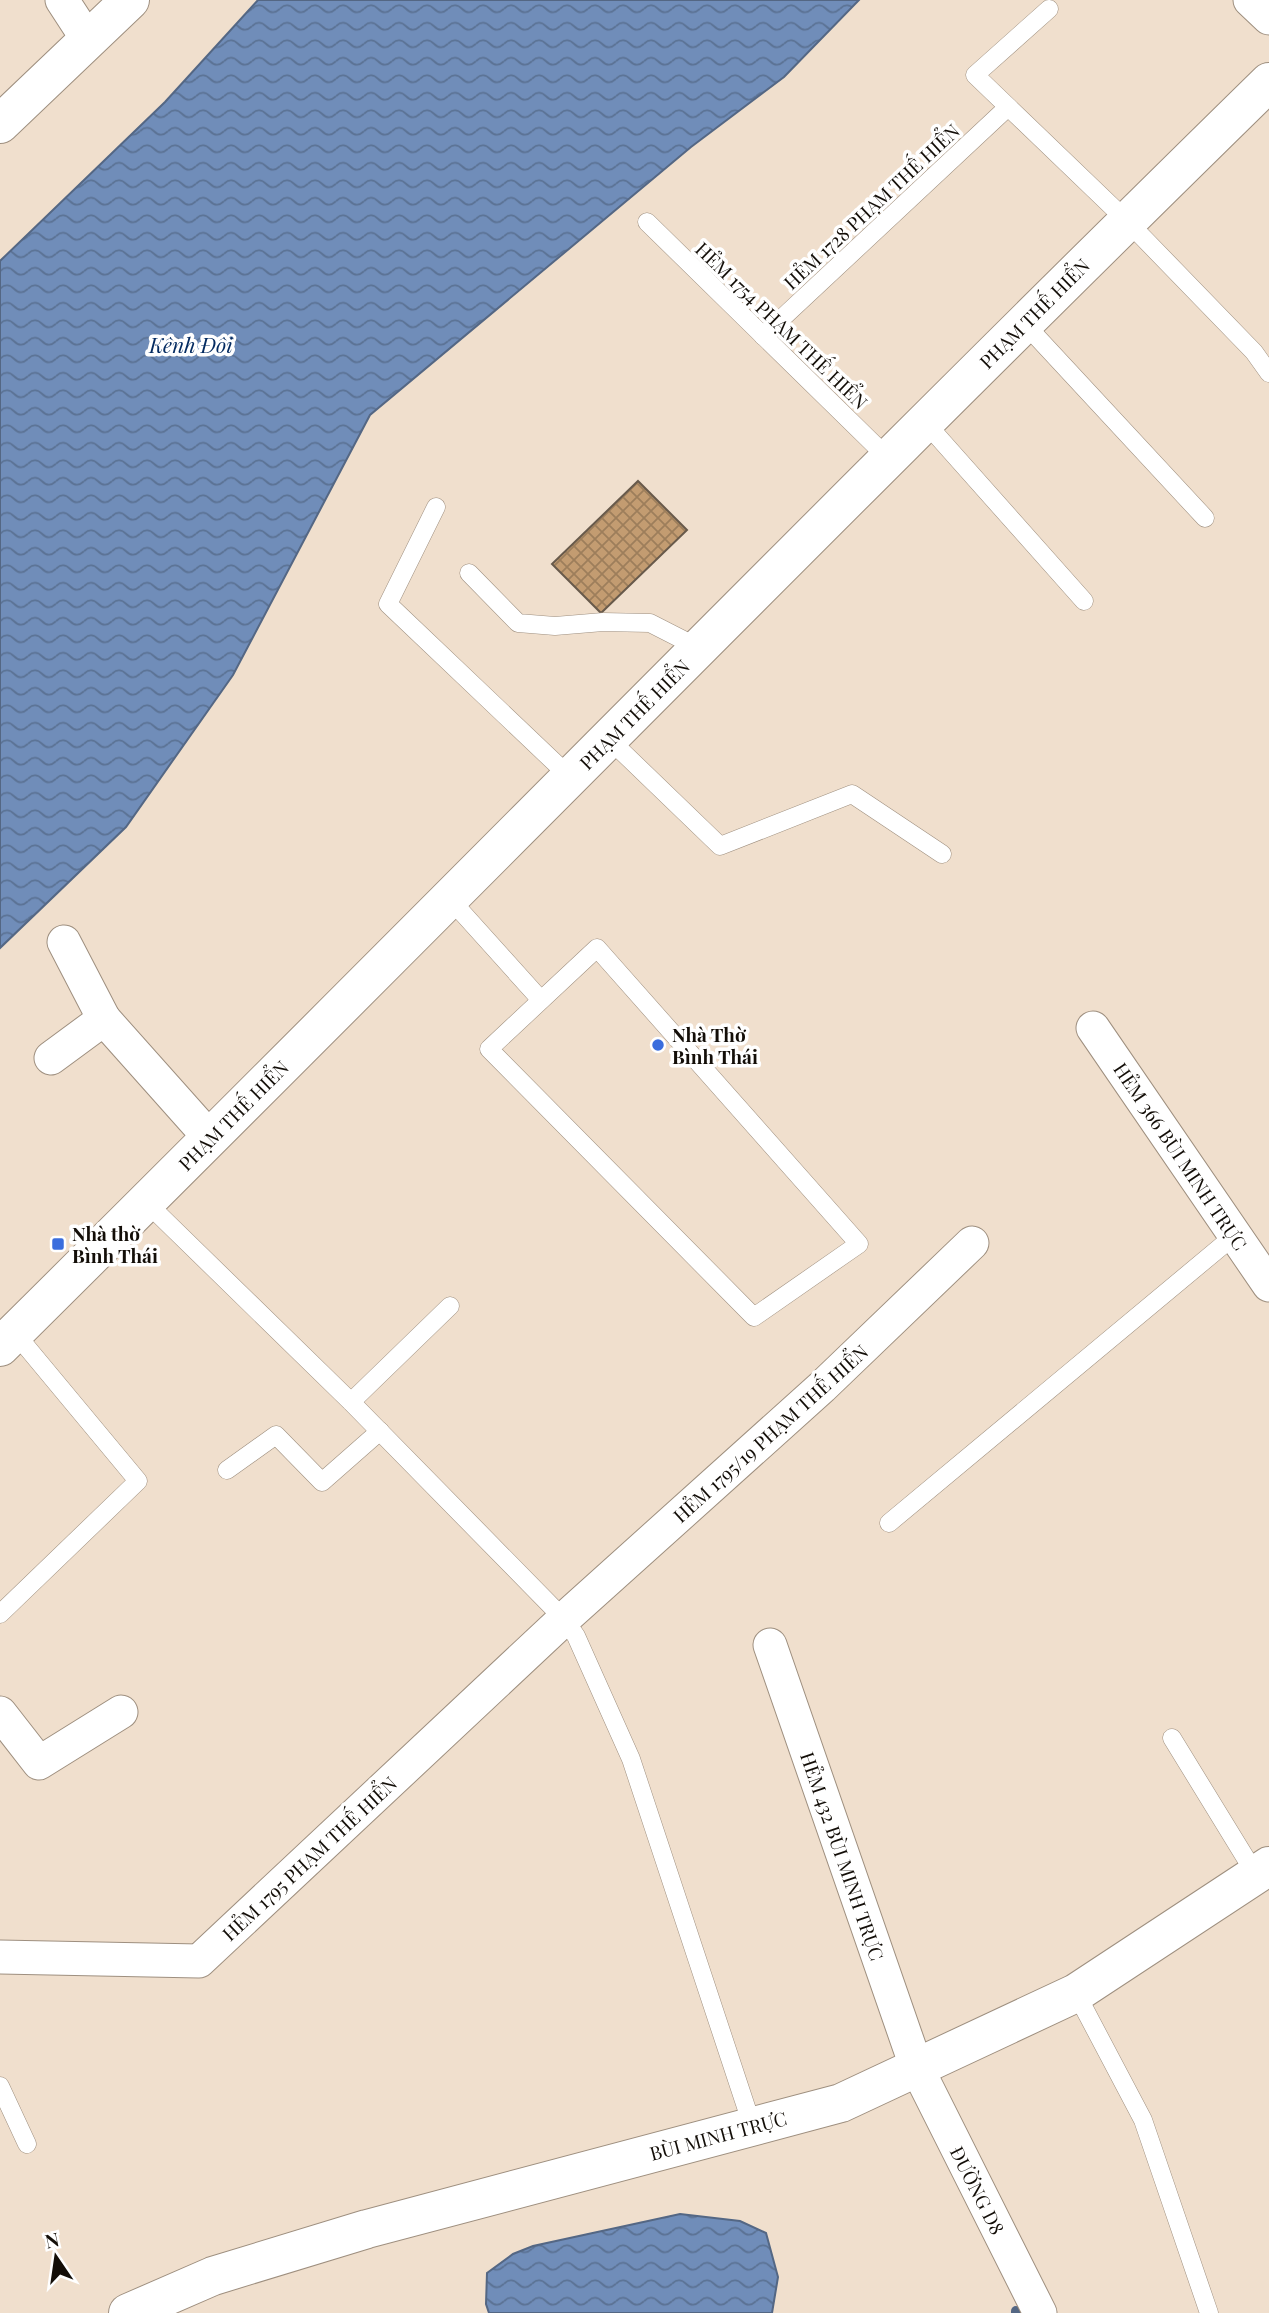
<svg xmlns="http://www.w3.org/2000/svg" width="1269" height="2313" font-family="'Playfair Display',serif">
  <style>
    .water { fill: url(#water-waves); stroke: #546784; stroke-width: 2 }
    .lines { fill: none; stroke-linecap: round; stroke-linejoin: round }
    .stream { stroke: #546784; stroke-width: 10 }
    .building { fill: url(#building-cross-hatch); stroke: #685a4b; stroke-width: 2 }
    .lane-casing { stroke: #9e8f7f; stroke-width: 19 }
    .street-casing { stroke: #9e8f7f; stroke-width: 35 }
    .secondary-casing { stroke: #9e8f7f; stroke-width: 40 }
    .lane { stroke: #fff; stroke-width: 18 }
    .street { stroke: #fff; stroke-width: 33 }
    .secondary { stroke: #fff; stroke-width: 38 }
    .poi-dot { fill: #3a6ddd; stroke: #fff; stroke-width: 2.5 }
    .labels { text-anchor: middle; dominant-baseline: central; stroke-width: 7; stroke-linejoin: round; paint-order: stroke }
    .street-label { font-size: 19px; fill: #130e08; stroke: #fff }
    .poi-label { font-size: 19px; font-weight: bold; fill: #130e08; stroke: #fff; text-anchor: start }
    .water-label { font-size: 21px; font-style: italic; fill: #042b61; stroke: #fff }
  </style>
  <defs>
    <pattern id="water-waves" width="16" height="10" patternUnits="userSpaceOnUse" patternTransform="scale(1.75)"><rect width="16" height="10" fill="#708db9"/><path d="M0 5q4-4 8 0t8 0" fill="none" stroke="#5b7294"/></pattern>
    <pattern id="building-cross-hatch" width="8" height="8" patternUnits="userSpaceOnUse" patternTransform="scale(1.75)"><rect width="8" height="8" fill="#c39c71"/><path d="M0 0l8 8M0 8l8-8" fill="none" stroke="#9d7e5b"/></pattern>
  </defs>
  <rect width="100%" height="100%" fill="#f0dfcd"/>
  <g class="water">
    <polygon points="258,0 859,0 784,77 691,147 370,415 233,675 126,827 0,948 0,261 165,102"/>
    <polygon points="680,2214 740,2221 766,2233 778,2277 772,2313 489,2313 486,2304 487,2273 513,2254 533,2246"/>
  </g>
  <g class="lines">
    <polyline class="stream" points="1016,2311 1016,2313"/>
  </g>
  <polygon class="building" points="638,481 687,530 601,613 552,564"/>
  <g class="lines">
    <defs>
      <g id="lane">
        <polyline points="1049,9 975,75 1127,221 1254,352 1269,373"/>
        <polyline points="647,222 888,458"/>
        <polyline points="1024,323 1205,518"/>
        <polyline points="763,336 1008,107"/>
        <polyline points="924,421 1084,601"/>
        <polyline points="436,507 388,604 571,778"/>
        <polyline points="469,573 518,623 555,626 603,622 650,623 699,648"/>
        <polyline points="610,740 720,846 852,794 942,854"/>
        <polyline points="450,899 540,999"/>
        <polygon points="597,948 859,1244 754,1317 489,1049"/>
        <polyline points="146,1202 351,1402 564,1619 576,1636 631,1759 752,2125"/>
        <polyline points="351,1402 450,1306"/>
        <polyline points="227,1470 276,1435 322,1482 380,1431"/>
        <polyline points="889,1523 1235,1235"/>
        <polyline points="0,1614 138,1481 15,1333"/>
        <polyline points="1172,1738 1256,1875"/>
        <polyline points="1076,1993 1143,2120 1209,2313"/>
        <polyline points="0,2086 27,2144"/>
      </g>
      <g id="street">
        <polyline points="62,0 88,40"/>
        <polyline points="1250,0 1269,18"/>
        <polyline points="64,942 104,1019"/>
        <polyline points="1093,1028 1269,1285"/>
        <polyline points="51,1058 104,1019 210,1138"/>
        <polyline points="770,1645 916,2066 1040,2313"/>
        <polyline points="0,1713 39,1763 121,1712"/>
        <polyline points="0,1957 199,1961 564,1619 822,1387 972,1243"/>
      </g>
      <g id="secondary">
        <polyline points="0,124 130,0"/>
        <path d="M0,1347C424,927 842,500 1269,82"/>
        <polyline points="128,2313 213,2276 367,2229 841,2103 1076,1993 1269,1866"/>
      </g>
    </defs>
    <use href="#lane" class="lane-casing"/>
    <use href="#street" class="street-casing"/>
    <use href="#secondary" class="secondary-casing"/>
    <use href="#lane" class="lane"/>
    <use href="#street" class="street"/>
    <use href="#secondary" class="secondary"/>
  </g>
  <g class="poi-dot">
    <circle cx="658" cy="1045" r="7"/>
    <rect x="51" y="1237" width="14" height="14" rx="3.5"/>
  </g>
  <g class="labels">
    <g class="street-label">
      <text transform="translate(871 206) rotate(-43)">HẺM 1728 PHẠM THẾ HIỂN</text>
      <text transform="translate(1034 313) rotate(-45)">PHẠM THẾ HIỂN</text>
      <text transform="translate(782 325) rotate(44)">HẺM 1754 PHẠM THẾ HIỂN</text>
      <text transform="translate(634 714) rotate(-45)">PHẠM THẾ HIỂN</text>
      <text transform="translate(233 1115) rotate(-45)">PHẠM THẾ HIỂN</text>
      <text transform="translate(1181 1156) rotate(56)">HẺM 366 BÙI MINH TRỰC</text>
      <text transform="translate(770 1433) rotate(-42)">HẺM 1795/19 PHẠM THẾ HIỂN</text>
      <text transform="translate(843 1856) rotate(71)">HẺM 432 BÙI MINH TRỰC</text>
      <text transform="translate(309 1858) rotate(-43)">HẺM 1795 PHẠM THẾ HIỂN</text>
      <text transform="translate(718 2135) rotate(-15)">BÙI MINH TRỰC</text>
      <text transform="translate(978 2190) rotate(63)">ĐƯỜNG D8</text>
    </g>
    <g class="poi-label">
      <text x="672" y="1034">Nhà Thờ<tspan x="672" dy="22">Bình Thái</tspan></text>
      <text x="72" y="1233">Nhà thờ<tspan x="72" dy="22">Bình Thái</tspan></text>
    </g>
    <g class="water-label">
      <text x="191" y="344">Kênh Đôi</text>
    </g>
  </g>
  <g transform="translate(56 2257) rotate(347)" stroke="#ffffff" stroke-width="5" paint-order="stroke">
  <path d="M0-5L12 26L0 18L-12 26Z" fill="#130e08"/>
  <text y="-10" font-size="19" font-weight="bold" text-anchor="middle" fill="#130e08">N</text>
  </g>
</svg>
